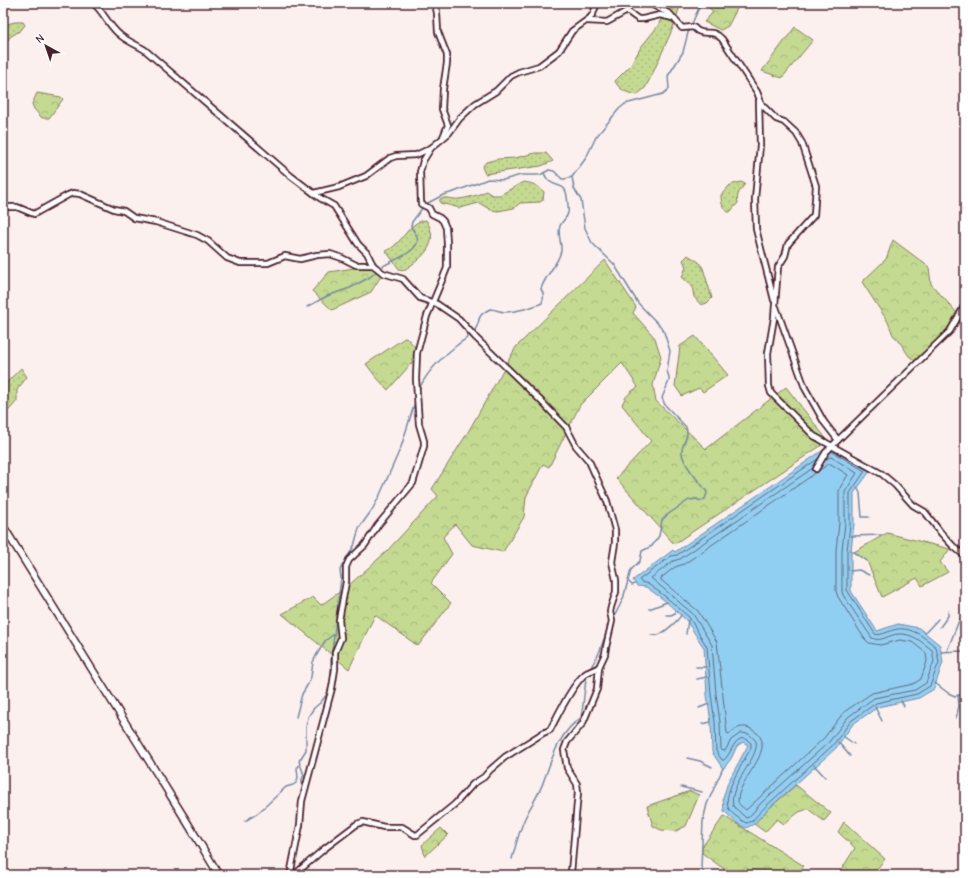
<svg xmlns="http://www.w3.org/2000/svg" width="968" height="878" font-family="'Comic Neue',sans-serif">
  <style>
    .grass { fill: url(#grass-dots); stroke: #867c5e }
    .forest { fill: url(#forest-crowns); stroke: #867c5e }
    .water { fill: #91cff2; stroke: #7589a2 }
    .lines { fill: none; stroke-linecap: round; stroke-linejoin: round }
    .shore { stroke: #66657b; stroke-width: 1 }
    .stream { stroke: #7589a2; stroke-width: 1.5 }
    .minor-casing { stroke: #4a1f2b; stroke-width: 8 }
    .tertiary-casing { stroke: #4a1f2b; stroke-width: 9 }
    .minor { stroke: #fff; stroke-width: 4.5 }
    .tertiary { stroke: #fff; stroke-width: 6 }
  </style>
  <defs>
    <pattern id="grass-dots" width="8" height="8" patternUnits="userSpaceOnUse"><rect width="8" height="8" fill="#c3da90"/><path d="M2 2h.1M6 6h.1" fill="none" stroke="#a9bb7c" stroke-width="1.8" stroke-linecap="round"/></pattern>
    <pattern id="forest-crowns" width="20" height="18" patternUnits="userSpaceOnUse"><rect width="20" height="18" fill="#c3da90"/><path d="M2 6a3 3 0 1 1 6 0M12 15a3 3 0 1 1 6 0" fill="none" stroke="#a9bb7c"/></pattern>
  </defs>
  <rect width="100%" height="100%" fill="#fcf0ef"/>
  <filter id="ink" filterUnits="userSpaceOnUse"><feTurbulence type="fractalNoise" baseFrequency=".025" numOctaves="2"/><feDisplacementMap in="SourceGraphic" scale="8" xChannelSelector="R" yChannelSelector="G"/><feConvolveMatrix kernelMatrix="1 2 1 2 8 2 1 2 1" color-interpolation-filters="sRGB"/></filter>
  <g filter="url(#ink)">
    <g class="grass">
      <path d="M668,3H681L672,30L652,75L645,88L637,95C627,93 619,90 615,81L631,65L641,47L658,26Z"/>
      <polygon points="15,22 23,22 25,25 21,30 10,37 3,47 3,25"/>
      <polygon points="535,153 546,153 553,161 541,166 485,174 482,167 486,162 498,159 515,158"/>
      <path d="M523,182C532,183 538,185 544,192L543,200L540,202L520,203L514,208L498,211L491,210L479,203L460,208L440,203V199C447,196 452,200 459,199C467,198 479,195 486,191L492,195H500Z"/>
      <path d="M741,182L745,184C740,191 736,194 738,203L730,212H728C722,208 721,202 721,195L730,185Z"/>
      <path d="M426,220C441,243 423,258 404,270L399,269L386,251C388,250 392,248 394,246C405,237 411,221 426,220Z"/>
      <polygon points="688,255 699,262 703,268 712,298 707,303 701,305 694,297 692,286 682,277 686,267 683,260"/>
      <polygon points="21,368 27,377 17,390 17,401 3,417 3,386"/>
    </g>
    <g class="forest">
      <polygon points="708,3 740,3 728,26 721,30 704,22 713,12 706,4"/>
      <polygon points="795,27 813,40 782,78 762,71"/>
      <polygon points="37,93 61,97 63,99 49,118 42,118 34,109 32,104"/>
      <polygon points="893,240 929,267 931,284 959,315 950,331 917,363 909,356 899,341 893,335 888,322 862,282 886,259"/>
      <path d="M605,260L636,307L633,313L655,338L661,357L653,385L656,401L706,449L786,387L828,441L674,544L616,478L651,441L622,405C625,396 630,392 638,387L622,363L580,405L549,467L543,464L526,497L524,517L503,552L472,545L455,524L443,537L452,554L431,583L451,603L418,646L375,615L349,669L282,614L313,597L321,605L348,586L386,552L438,496L432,489L468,432L516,347Z"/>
      <polygon points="373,265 383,273 371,292 332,310 312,291 329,272"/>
      <polygon points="695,336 728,375 703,392 699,388 682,396 675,386 680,346"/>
      <polygon points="406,337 415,347 417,357 388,390 376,377 366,364"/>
      <polygon points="887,533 950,549 940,562 948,572 922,586 917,578 882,597 867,561 854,552"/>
      <polygon points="796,785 831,813 824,821 808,809 799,812 784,824 777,819 765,832 754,824 767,810"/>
      <polygon points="690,791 699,795 686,826 676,831 661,830 653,826 647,806"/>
      <polygon points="724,816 804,866 796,875 732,875 702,853 702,847"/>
      <polygon points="844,822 885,859 872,875 838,875 855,848 838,832"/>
      <polygon points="441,828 448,835 425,856 422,845"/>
    </g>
    <polygon class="water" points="829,446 871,470 854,493 854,524 851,551 851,591 877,631 898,624 919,628 940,645 943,662 934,689 919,698 878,707 853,724 836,748 767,810 754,824 746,828 738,824 724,811 723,798 728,782 748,745 743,742 737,746 731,759 723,769 712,752 711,723 707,695 704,648 686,620 664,600 646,587 637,586 633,580 673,550 675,552"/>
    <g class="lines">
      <g class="shore">
        <path d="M819,458L677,555L671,556L639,580L641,582L648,584L666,597L689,617L707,647L711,694L715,722L716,751L722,760H724C732,753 733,738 745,738L751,743V748C744,761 723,792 728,807C729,812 742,821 746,823L752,821L765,807L833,745L851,721L876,703L917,694L930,686L939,662L936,647C924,637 910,625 893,630C887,632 880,636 875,634L847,590V551L850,524V493L865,471L831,451"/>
        <path d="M829,464H831L848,475L841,486L839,491V523L836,550V591L838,597L864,638L869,643L880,645L900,640L912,642L926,653L927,661L921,679L913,684L872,693L844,712L824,738L746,810C743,807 738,805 738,801C737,780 776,751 757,733C753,730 750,728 746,727C739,726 734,730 729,734L727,733L717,642L698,611L661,580V578L675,567L684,564Z"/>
        <path d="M813,468L680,559L673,561L651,578L693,614L712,645L716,694L720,722L721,750L725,751L731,740L741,733L749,734L756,741C760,758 728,784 733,806L746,818L749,817L761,803L829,742L848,717L874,698L915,690L926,683L934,661L932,650C922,642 912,633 899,634C889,634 881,643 872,638L843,595L842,591V550L845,523V492L857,473L831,457L826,459"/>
      </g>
      <g class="stream">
        <polyline points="691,26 701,3"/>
        <path d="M572,177L574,188L581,200L585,228L592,243L614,264L638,303L663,329L670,351L667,371L669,377V381L662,398L665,405L686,427C690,439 680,444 682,454C684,462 691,472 696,478C700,484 704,486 707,493L705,499L701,501L697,499L689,500L667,515L662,520L659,536L652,546L642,551L640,561L631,570L623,599L613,619"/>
        <polyline points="426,204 443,195 454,192 488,179 503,180 521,175 540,175 549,170 554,171 562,179 565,179 572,177 586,158 596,137 619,109 625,104 663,94 669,89 668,76 683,52 689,29"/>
        <path d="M380,268C389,261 422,252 417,237C416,233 412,230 411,226L412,222L423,207"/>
        <polyline points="307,307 327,296 350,288 370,277 377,271"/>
        <path d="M418,392C425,373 441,358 456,346C462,341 470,337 475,330C482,320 474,317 490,309C495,309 500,312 505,312C515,312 534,307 542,303C544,297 544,294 541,289C545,275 558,265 561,251C562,243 557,234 560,226C562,221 567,218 568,213C569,210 567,195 566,192C563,182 550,189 544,173"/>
        <polyline points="857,487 860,493 862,517 869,517"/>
        <polyline points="851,536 883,535"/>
        <polyline points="850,550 867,561"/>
        <polyline points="850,571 859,570 869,575"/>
        <polyline points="629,582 632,585 635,584"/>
        <polyline points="649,609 667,602"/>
        <polyline points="666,615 671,615 677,612"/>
        <polyline points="940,627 948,616 948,611"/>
        <polyline points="925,633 938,619"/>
        <polyline points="686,634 688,620"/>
        <path d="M651,635C654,635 656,636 658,635C664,633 679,620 681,615"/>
        <polyline points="947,651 958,623 965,611"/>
        <polyline points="941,652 960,651 965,652"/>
        <polyline points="696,667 706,667"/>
        <polyline points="590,669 599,653 609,625"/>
        <polyline points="697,679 707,677"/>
        <polyline points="935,683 948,693 955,696 965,694"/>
        <polyline points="901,701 904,706"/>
        <polyline points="875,707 882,721"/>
        <polyline points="699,708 709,704"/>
        <polyline points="296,717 302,694 308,684 311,677 313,662 316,656 325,641 334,634"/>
        <polyline points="956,718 959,706 958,695"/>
        <polyline points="702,724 711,722"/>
        <polyline points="843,736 854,744"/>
        <polyline points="838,742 850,756"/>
        <polyline points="687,758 700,761 712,767"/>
        <polyline points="814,765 825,777"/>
        <polyline points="302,786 302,779 304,775 299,761 306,750 306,727 308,717 314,708 320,703 328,693 331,682 331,660 341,578 340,570 354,546 359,528 372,510 379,497 401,447 416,399"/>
        <polyline points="681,787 702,792"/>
        <polyline points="245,821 258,813 286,787 293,785 296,783 298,778 297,768 300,764"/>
        <path d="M512,859C516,845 519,831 525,818C531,805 540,793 544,780C552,758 560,731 581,718C584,703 584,689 587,674"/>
        <polyline points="705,875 701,867 703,821 707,804 723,768"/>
      </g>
      <defs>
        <g id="minor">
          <path d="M93,3C104,12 109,27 120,35C127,41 137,45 145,50L291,176L320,198L334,206L358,244L367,253L373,265L383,273L403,279L420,298L437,304L459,319L476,338L539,399L566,427L576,446L589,461L607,501L615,530V543L612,562L616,580V592L611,607L610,612L612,621L606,647L605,654L599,667L597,689L583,723L567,742L564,750L567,768L577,784L578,792L571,873L565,875"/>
          <polyline points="435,3 437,13 438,32 447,55 447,63 443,89 442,109 448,125 443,137"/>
          <path d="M649,3L670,14L682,28L693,27C695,28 696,30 698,31C707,36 711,28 722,39L757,92L762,105L776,119L784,122L796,133L802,143L816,186L814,215L788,244L785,256L778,267L774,318L768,353L769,386L771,393L814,436L882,474L895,485L913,505L925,512L941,533L953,546L965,556"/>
          <polyline points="587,21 607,22 627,11 638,19 643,19 660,15 673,18"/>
          <polyline points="759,101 760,145 755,199 756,229 774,300"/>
          <polyline points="314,193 339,187 366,176 390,158 396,156 416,155 431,148 449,133 460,118 475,104 496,91 511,76 519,72 539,66 559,51 572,31 590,18 593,14 597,3"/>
          <polyline points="3,207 17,207 34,214 68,195 73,193 80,194 114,209 124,211 134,218 156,222 197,235 208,241 227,258 240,263 268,263 285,256 300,259 317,255 330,254 342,258 356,265 373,265"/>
          <polyline points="776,307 805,388 824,422 838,440 950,331 965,305"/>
          <polyline points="816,469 826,452 838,440"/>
          <polyline points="290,875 300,825 302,801 332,688 335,669 335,652 341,638 339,620 346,582 346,567 349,560 365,545 378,525 413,483 424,446 424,441 419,424 416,379 417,353 427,316 445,273 447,268 447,243 446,228 443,221 440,218 432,214 429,208 421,204 420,172 423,161 431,148"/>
          <path d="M294,875L324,849L357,824L363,822L384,827H402L415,835H417L455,804L473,784L484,777L490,770L505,757L543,733L550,730C558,715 572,685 585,674C589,671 595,670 599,667"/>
        </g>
        <polyline id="tertiary" points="3,526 187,822 219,875"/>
      </defs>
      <use href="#minor" class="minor-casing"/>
      <use href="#tertiary" class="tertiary-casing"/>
      <use href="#minor" class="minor"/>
      <use href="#tertiary" class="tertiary"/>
    </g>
  </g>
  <rect width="968" height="878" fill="none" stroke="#fff" stroke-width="16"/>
  <rect x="8" y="8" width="952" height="862" fill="none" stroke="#4a1f2b" stroke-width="1.5" filter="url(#ink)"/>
  <g transform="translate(46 46) rotate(320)" stroke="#ffffff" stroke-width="3" paint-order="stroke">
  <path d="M0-3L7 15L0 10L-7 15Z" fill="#4a1f2b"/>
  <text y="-6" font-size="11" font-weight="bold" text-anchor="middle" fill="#4a1f2b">N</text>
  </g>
</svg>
